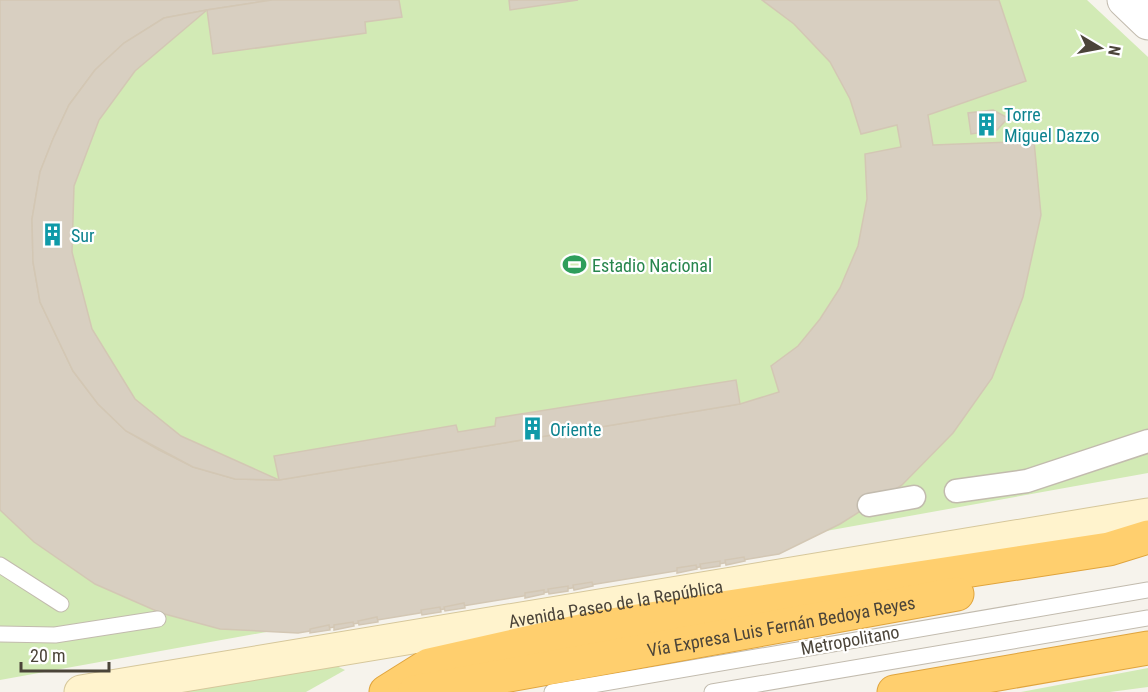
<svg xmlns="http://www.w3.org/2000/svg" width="1148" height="692" font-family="'Roboto Condensed',sans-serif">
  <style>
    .grass { fill: #d2eab5 }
    .building { fill: #d8cfc1; stroke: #d3c7b4; stroke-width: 1.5 }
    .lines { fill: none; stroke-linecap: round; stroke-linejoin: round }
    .service-casing { stroke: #c2bbae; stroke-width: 17 }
    .pedestrian-casing { stroke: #c2bbae; stroke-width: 25 }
    .tertiary-casing { stroke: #c2bbae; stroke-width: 35 }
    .secondary-casing { stroke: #d6c79b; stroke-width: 35 }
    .motorway-casing { stroke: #e0a43c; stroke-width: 35 }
    .service { stroke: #fff; stroke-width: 15 }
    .pedestrian { stroke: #fff; stroke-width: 22 }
    .tertiary { stroke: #fff; stroke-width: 33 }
    .secondary { stroke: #fff3cd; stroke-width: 33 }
    .motorway { stroke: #ffcf6e; stroke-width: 33 }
    .labels { text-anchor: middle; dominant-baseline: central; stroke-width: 4.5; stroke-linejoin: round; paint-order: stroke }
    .culture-label { font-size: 18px; fill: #0d838f; stroke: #fff; text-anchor: start }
    .leisure-label { font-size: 18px; fill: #27864d; stroke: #fff; text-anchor: start }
    .street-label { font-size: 18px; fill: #4b4439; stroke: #fff }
  </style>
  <rect width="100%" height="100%" fill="#f6f3ec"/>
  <g class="grass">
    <polygon points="0,0 1087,0 1148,57 1148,473 0,680"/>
    <polygon points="328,662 345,670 306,692 150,692"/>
    <polygon points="1148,668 1148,687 1110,692 1021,692"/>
  </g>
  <g class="building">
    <polygon points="0,0 272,0 207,10 164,18 124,43 95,70 69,105 53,139 40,172 32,219 33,262 40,302 73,371 98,404 126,431 159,450 193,467 235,479 279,480 740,404 779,392 771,366 798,346 820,319 840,288 858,246 867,199 865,154 901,147 897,125 861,134 850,99 830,62 794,24 762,0 999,0 1026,81 928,115 933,145 1034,141 1041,215 1023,297 992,378 953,433 902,485 840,524 779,554 298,633 220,629 161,613 95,584 34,542 0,510"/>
    <polygon points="272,0 399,0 402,17 365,22 366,33 213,54 207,10"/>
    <polygon points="509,0 578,0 510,10"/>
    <polygon points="207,10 135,71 99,120 74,186 72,252 92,329 135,399 181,436 279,480 235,479 193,467 126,431 98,404 73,371 40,302 33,262 32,219 40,172 53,139 69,105 95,70 124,43 164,18"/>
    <polygon points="993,110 1008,118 997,130 971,134 968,113"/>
    <polygon points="736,380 740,404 279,480 274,456 456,425 458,432 495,426 496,418"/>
    <polygon points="744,557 745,561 726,565 725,560"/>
    <polygon points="720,561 720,566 701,569 700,564"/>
    <polygon points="696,565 697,569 677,573 677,568"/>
    <polygon points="592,582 593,586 574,590 573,585"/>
    <polygon points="568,586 568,591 549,594 548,589"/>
    <polygon points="544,590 544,594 525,598 525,593"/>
    <polygon points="464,603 465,608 445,611 444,607"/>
    <polygon points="440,607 441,612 422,615 421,610"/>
    <polygon points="377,617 378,622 359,625 358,621"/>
    <polygon points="353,622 354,626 334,630 334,625"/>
    <polygon points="329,625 330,630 310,633 310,629"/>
  </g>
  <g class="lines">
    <defs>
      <g id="service">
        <polyline points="0,565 61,604"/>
        <polyline points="0,634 55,635 158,619"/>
        <polyline points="552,692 1148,590"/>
        <polyline points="712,692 1148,618"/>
      </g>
      <g id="pedestrian">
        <polyline points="956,491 1027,481 1148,441"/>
        <polyline points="869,505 914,497"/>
      </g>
      <polyline id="tertiary" points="1124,0 1148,23"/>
      <g id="secondary">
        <path id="s1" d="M81,692L1148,515"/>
      </g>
      <g id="motorway">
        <polyline points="386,692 429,665 598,627 1109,549 1148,537"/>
        <path id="s2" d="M415,692L957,594"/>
        <polyline points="894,692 1148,648"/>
      </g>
    </defs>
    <use href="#service" class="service-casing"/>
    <use href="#pedestrian" class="pedestrian-casing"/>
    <use href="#tertiary" class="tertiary-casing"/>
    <use href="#secondary" class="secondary-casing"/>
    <use href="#motorway" class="motorway-casing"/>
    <use href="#service" class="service"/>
    <use href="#pedestrian" class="pedestrian"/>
    <use href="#tertiary" class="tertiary"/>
    <use href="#secondary" class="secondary"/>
    <use href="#motorway" class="motorway"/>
  </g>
  <defs>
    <symbol id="building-bare" viewBox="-9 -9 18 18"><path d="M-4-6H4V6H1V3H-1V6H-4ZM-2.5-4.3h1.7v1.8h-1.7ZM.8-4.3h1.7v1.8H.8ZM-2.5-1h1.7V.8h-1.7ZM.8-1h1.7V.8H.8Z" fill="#0f9aa8" stroke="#fff" stroke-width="2.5" paint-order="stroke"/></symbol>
    <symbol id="stadium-bare" viewBox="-9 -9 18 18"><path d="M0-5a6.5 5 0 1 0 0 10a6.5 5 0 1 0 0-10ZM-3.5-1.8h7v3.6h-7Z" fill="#2e9e5b" stroke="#fff" stroke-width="2.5" paint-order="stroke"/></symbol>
  </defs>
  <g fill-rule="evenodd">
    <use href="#building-bare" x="970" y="108" width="33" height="33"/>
    <use href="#building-bare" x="36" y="218" width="33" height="33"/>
    <use href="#stadium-bare" x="558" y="248" width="33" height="33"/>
    <use href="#building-bare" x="516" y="412" width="33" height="33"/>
  </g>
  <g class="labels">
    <g class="culture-label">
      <text x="1004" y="114">Torre<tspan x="1004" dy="21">Miguel Dazzo</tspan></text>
      <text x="71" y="235">Sur</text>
      <text x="550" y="429">Oriente</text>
    </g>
    <g class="leisure-label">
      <text x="592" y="265">Estadio Nacional</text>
    </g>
    <g class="street-label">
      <text stroke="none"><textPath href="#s1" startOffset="542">Avenida Paseo de la República</textPath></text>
      <text stroke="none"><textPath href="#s2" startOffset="372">Vía Expresa Luis Fernán Bedoya Reyes</textPath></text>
      <text transform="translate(850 640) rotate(-10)">Metropolitano</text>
    </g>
  </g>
  <g transform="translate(1100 48) rotate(100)" stroke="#ffffff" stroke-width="4.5" paint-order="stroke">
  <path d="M0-4.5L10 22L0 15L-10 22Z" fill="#4b4439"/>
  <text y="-9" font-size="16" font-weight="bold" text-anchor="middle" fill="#4b4439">N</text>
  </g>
  <path d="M21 662v9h88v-9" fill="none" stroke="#4b4439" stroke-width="3"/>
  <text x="30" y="662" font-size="18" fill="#4b4439" stroke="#ffffff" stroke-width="4.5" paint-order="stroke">20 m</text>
</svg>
